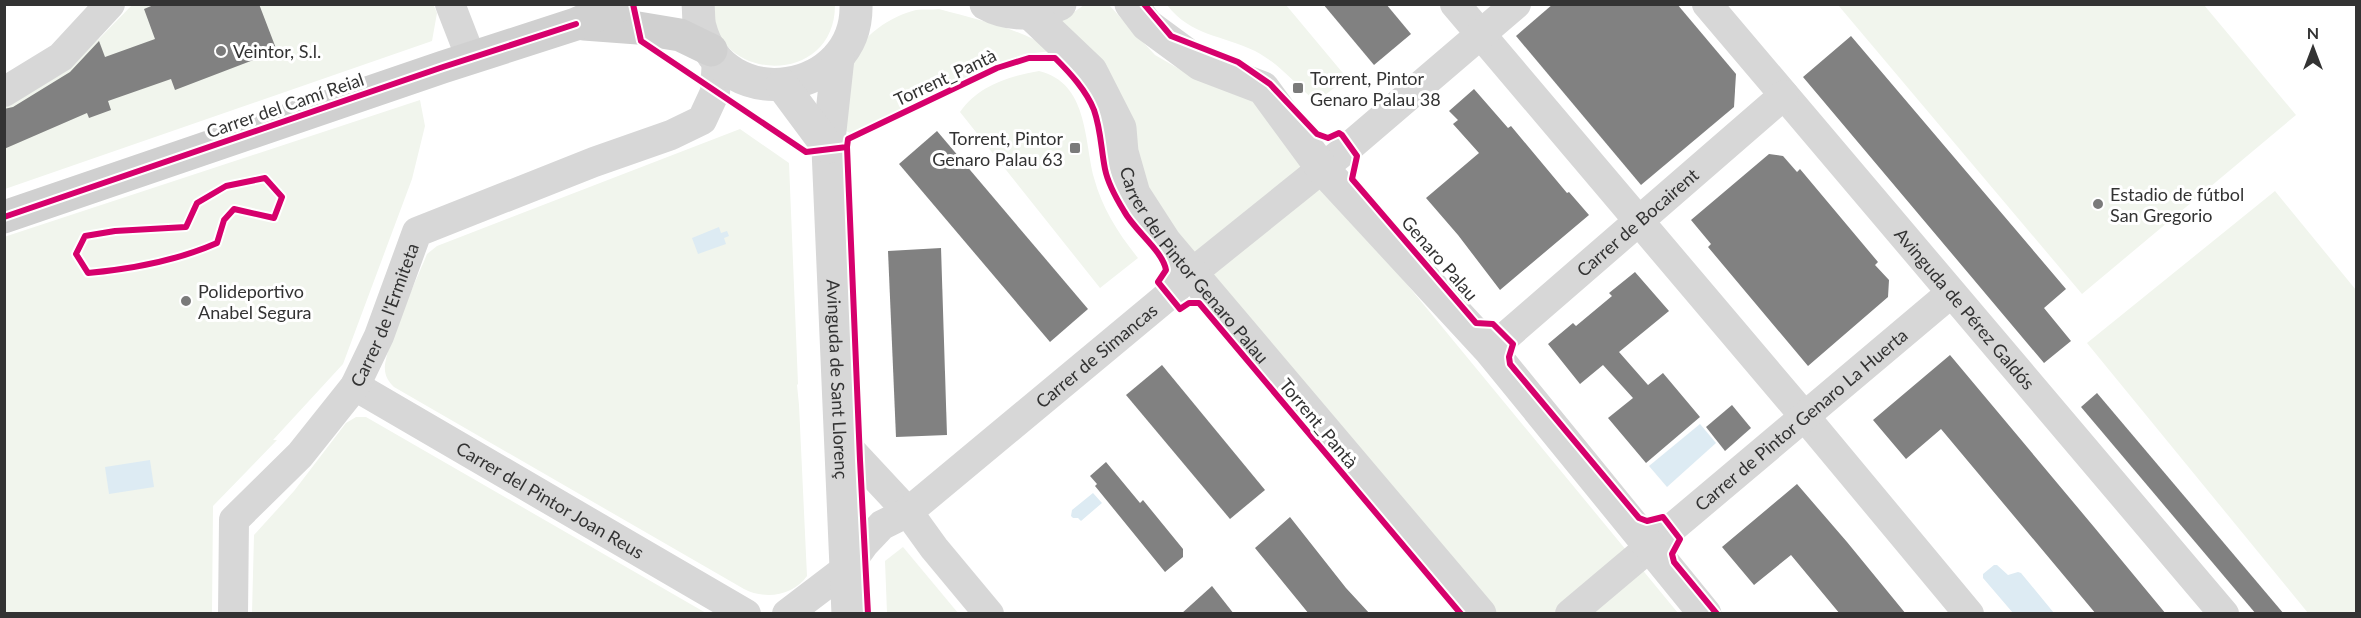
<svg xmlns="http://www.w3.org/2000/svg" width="2361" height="618" font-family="Lato,sans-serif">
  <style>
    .green { fill: #f1f5ed }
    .water { fill: #ddebf3 }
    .building { fill: #818181 }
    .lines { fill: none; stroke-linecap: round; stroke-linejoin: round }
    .minor { stroke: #d7d7d7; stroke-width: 30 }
    .tertiary { stroke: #d7d7d7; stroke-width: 33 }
    .secondary { stroke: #d0d0d0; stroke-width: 33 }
    .cycleway-casing { stroke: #fff; stroke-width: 10 }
    .cycleway { stroke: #d6006c; stroke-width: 6 }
    .poi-dot { fill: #7a7a7a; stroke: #fff; stroke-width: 2 }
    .labels { text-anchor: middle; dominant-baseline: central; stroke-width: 6; stroke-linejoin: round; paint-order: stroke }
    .poi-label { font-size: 18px; fill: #333; stroke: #fff; text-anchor: start }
    .street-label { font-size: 18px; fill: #333; stroke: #fff }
  </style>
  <rect width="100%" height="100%" fill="#fff"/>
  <g class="green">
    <polygon points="433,4 437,13 432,41 5,189 4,101 57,71 99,39 132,5"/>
    <path d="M712,5H835C835,88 712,84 712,5Z"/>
    <polygon points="1084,5 1109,5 1155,55 1188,74 1255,100 1678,613 1495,613 1164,217 1060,22"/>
    <path d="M1167,5H1286L1347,78L1316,102C1296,85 1280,64 1255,51C1222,35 1191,36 1167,5Z"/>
    <polygon points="1838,5 2204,5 2296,115 2082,294"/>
    <path d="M939,9C978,20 1021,28 1053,51L1025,54L1003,62L852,134L844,130C847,108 848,83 853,61C858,37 893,15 916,10C923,9 932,10 939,9Z"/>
    <path d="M1039,71C1088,83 1084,139 1094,178C1102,208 1118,233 1138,258L1100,288L960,112C978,86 1009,76 1039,71Z"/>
    <polygon points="420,100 425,126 412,179 343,364 273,440 277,440 213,506 212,613 5,613 4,237"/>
    <path d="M740,129L789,163L798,384L797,385L799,405L807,576C793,596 765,600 744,589L394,387C389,382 386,378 385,371C383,350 418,277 427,254L437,246Z"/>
    <polygon points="2275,191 2356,290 2356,613 2308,613 2087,343"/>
    <polygon points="356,417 366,417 706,613 252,613 254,535 294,491 346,423"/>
    <polygon points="903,547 958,613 887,613 885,561"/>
  </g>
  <g class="water">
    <polygon points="719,227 721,233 727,231 729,236 724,238 726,244 698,254 692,238"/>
    <polygon points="1700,424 1716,443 1667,487 1649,466"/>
    <polygon points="150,460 154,487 109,494 105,467"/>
    <polygon points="1093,493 1102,503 1081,521 1078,518 1073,518 1071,516 1072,510"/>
    <polygon points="1994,565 1997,565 2008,575 2018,572 2021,573 2054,613 2013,613 1983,578 1983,574"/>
  </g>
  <g class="building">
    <polygon points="156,4 259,4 277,51 175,90 171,79 108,101 111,110 89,118 87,113 4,149 4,109 13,107 70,72 99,41 105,57 155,39 144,9"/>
    <polygon points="1323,4 1386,4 1411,34 1374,65"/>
    <polygon points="1553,4 1677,4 1736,74 1734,107 1641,185 1516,36"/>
    <polygon points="1851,36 2066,289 2044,308 2071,341 2044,363 1803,77"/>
    <polygon points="1474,89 1508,128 1511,126 1567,193 1569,192 1589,215 1500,290 1458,235 1426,198 1479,153 1453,124 1458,120 1449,111"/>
    <polygon points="937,131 1088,309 1050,342 899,164"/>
    <polygon points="1769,154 1783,156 1797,172 1800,169 1878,262 1875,265 1889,280 1888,297 1808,366 1708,247 1711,244 1691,220"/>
    <polygon points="941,248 947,435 896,437 888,251"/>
    <polygon points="1635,272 1669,311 1619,352 1648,385 1663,373 1700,417 1646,463 1608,418 1633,398 1603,365 1580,384 1548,344 1573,323 1576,326 1612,296 1609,293"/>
    <polygon points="1950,355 2094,527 2166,614 2096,614 1941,429 1906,459 1873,420"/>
    <polygon points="1162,365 1265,490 1230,519 1126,395"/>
    <polygon points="2097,393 2284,614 2256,614 2081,407"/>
    <polygon points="1732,405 1751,428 1725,451 1706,427"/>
    <polygon points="1106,462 1140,503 1143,500 1183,549 1183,557 1165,572 1095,486 1097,484 1090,476"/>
    <polygon points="1797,484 1847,542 1906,614 1840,614 1791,555 1754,585 1722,547"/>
    <polygon points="1290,517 1346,588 1370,614 1309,614 1255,548"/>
    <polygon points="1212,586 1234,614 1181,614"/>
  </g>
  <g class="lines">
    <g class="minor">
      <polyline points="450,4 471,58"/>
      <polyline points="1455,4 1805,417 1969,614"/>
      <path id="s1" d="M1707,4L2224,614"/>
      <polyline points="4,92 61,57 110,4"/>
      <path id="s2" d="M1490,350L1784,95"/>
      <path id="s3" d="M355,386L746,614"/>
      <polyline points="840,439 908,512 934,548 989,614"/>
      <path id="s4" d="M233,614L234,520L300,455L355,386L379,336L417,232L594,162L671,135L702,120L715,92L717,59"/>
      <path id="s5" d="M787,614L846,569L864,544L882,525L908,512L1169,295L1192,273L1350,146L1516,4"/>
      <path id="s6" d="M1570,614L1951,293"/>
    </g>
    <g class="tertiary">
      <path d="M698,4C699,12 698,20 700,27C723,116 859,96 856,4"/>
      <path d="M986,4C1009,17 1037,15 1060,4"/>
      <polyline points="1131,4 1147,25 1200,64 1263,88 1321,167 1490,350 1705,614"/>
      <path id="s7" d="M1030,13L1091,71L1120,128L1122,152L1134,194L1165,242L1480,614"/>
      <path id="s8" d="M838,58L828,149L848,614"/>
      <polyline points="782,85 828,147"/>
    </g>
    <g class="secondary">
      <polyline points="584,24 638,28 680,35 711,50"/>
      <polyline points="4,217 443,67 576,24 622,4"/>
    </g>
    <defs>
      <g id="cycleway">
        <path d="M633,4L641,41L806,152L847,147L848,139L997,68L1029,58H1055C1070,73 1086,90 1094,110C1101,130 1101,149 1105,169C1108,184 1116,198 1124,211C1134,230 1163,251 1166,270L1158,282L1180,309L1189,303H1199L1461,614"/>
        <polyline points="1144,4 1171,36 1238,62 1270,84 1317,134 1328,138 1339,133 1342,135 1357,156 1352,179 1476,323 1493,324 1513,344 1509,357 1510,364 1639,518 1647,521 1663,517 1680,539 1672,554 1674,562 1717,614"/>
        <polyline points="847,147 860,460 868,614"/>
        <path d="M265,178L282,197L274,218L234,209L224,220L217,243C176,261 132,269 88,273L76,254L85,236L115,231L186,227L197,203L226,186Z"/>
        <polyline points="4,217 443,67 576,24"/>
      </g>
    </defs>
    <use href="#cycleway" class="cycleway-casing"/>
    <use href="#cycleway" class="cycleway"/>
  </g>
  <g class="poi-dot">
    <circle cx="221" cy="51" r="6"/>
    <rect x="1292" y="82" width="12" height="12" rx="3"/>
    <rect x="1069" y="142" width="12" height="12" rx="3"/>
    <circle cx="2098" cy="204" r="6"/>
    <circle cx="186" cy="301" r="6"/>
  </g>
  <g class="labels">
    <g class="poi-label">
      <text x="233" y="51">Veintor, S.l.</text>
      <text x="1310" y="78">Torrent, Pintor<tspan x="1310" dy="21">Genaro Palau 38</tspan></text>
      <text x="1063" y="138" text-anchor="end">Torrent, Pintor<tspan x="1063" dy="21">Genaro Palau 63</tspan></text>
      <text x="2110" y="194">Estadio de fútbol<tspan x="2110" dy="21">San Gregorio</tspan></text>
      <text x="198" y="291">Polideportivo<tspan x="198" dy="21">Anabel Segura</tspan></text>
    </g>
    <g class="street-label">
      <text transform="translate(945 77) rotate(-25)">Torrent_Pantà</text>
      <text transform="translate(285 105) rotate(-19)">Carrer del Camí Reial</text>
      <text stroke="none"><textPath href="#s2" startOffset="195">Carrer de Bocairent</textPath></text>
      <text transform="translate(1440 258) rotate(49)">Genaro Palau</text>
      <text stroke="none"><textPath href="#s7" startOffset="308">Carrer del Pintor Genaro Palau</textPath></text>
      <text stroke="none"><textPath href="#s1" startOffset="399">Avinguda de Pérez Galdós</textPath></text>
      <text stroke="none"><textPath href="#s4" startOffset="352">Carrer de l'Ermiteta</textPath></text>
      <text stroke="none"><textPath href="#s5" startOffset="405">Carrer de Simancas</textPath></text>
      <text stroke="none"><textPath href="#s8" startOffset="322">Avinguda de Sant Llorenç</textPath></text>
      <text stroke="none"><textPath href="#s6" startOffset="302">Carrer de Pintor Genaro La Huerta</textPath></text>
      <text transform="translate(1319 423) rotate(50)">Torrent_Pantà</text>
      <text stroke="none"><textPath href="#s3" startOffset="226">Carrer del Pintor Joan Reus</textPath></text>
    </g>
  </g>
  <rect width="2361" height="618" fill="none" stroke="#333333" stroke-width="12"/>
  <g transform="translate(2313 48)" stroke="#ffffff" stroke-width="4.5" paint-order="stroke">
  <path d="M0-4.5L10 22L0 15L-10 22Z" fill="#333333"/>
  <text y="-9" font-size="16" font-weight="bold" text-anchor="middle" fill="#333333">N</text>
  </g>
</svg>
